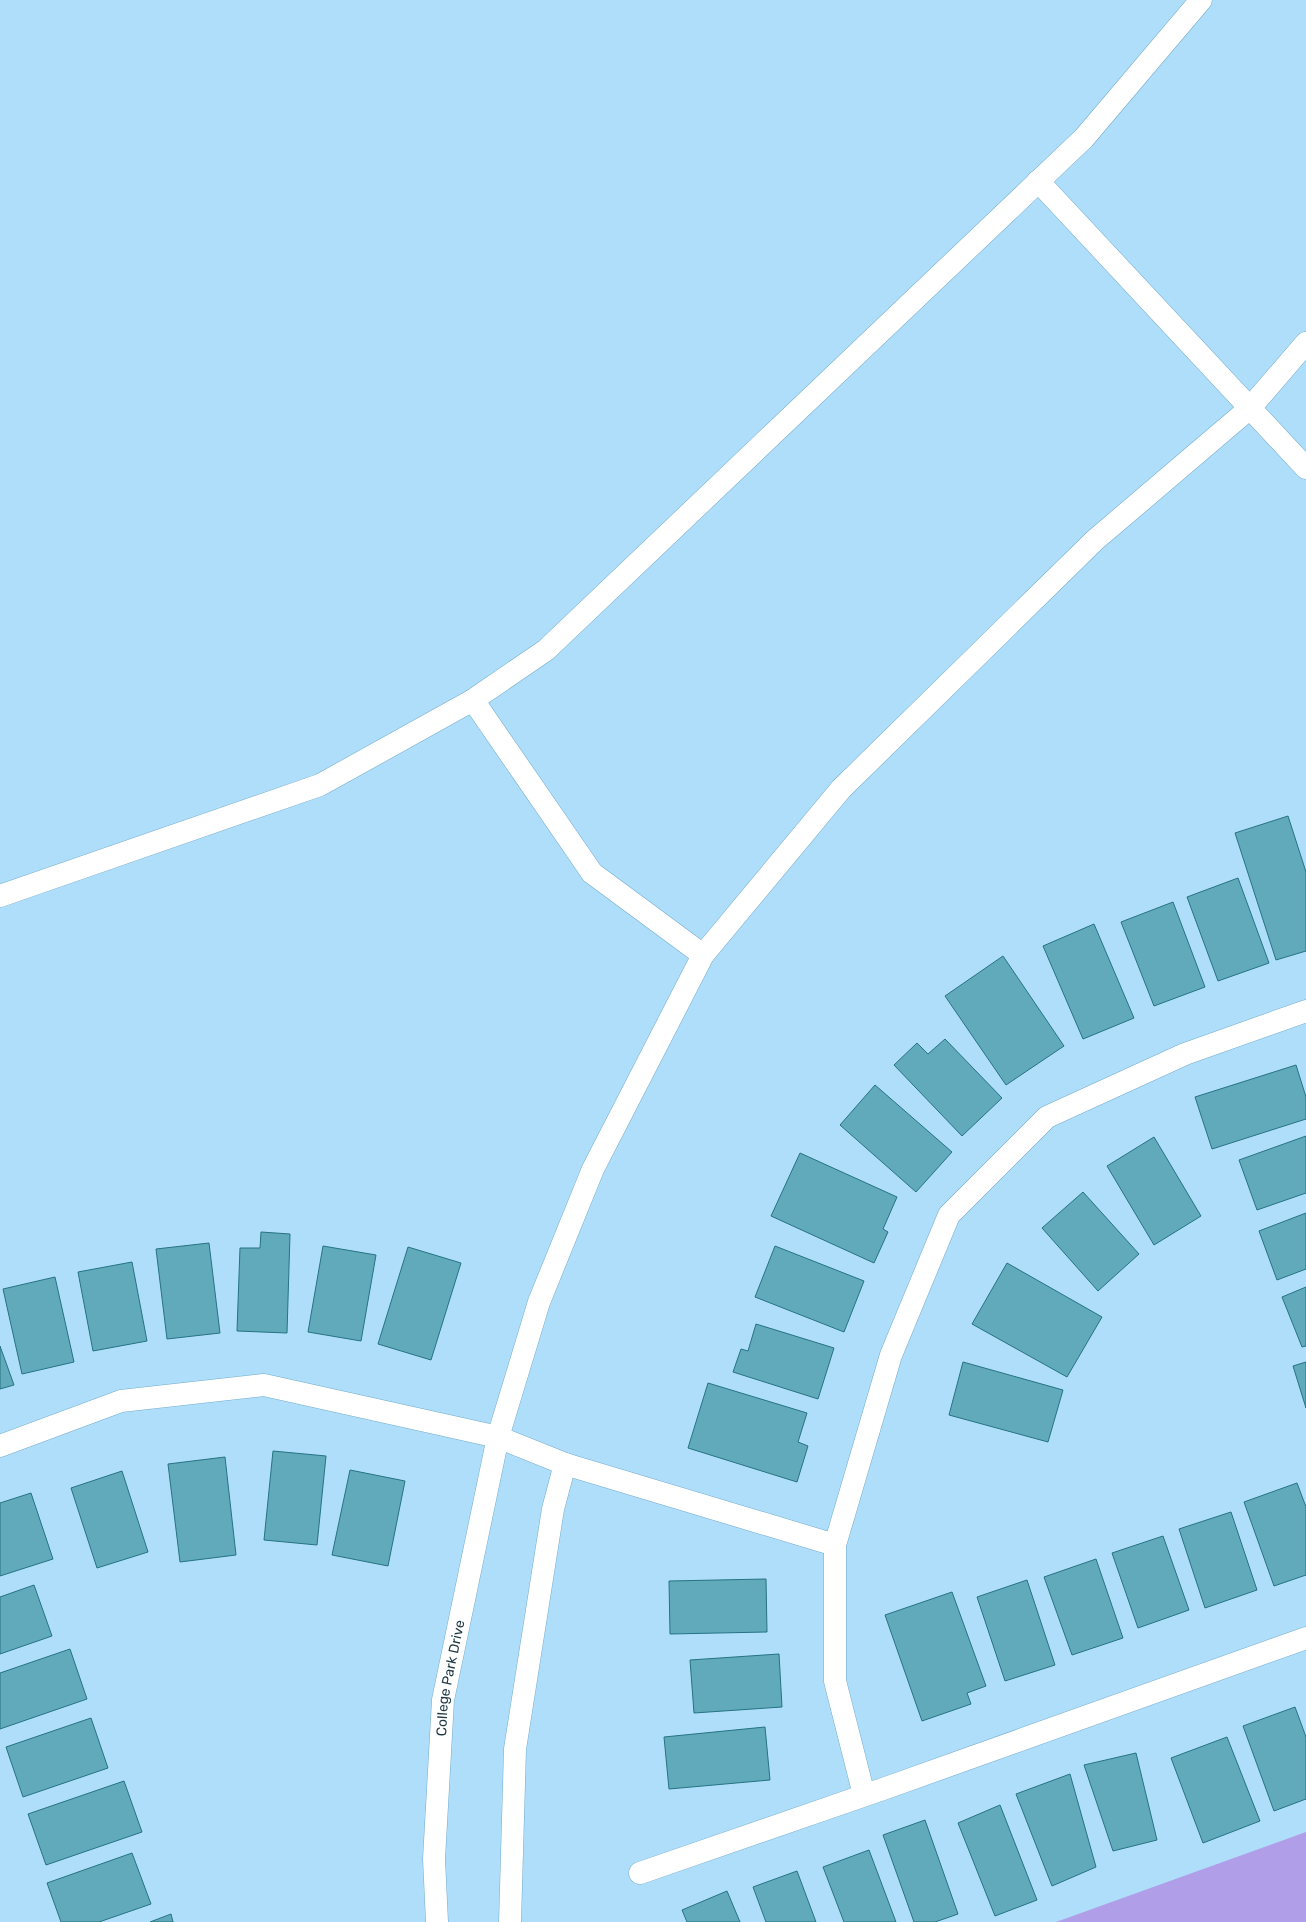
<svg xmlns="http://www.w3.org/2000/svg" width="1306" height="1922" font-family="Rubik,sans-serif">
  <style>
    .green { fill: #b09ee8 }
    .building { fill: #61aabb; stroke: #257383 }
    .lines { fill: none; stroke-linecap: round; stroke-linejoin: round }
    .minor-casing { stroke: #72accd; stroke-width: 23 }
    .minor { stroke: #fff; stroke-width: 22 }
    .labels { text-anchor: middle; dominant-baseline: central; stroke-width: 3.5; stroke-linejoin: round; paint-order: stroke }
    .street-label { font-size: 14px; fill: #1f3845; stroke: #afdefa }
  </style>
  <rect width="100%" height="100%" fill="#afdefa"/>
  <polygon class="green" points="1306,1832 1306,1922 1056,1922"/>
  <g class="building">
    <polygon points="1288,816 1306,872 1306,951 1276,960 1235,833"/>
    <polygon points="1238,878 1269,963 1218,981 1187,897"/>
    <polygon points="1173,902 1205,987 1154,1006 1121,922"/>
    <polygon points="1094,924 1134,1018 1083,1039 1043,946"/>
    <polygon points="1003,956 1064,1046 1006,1085 945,996"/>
    <polygon points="945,1039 1002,1098 962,1136 894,1065 917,1043 928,1054"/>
    <polygon points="1296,1065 1306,1097 1306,1119 1212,1149 1195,1097"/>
    <polygon points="875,1085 952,1152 916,1192 840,1125"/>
    <polygon points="1306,1136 1306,1193 1257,1210 1239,1160"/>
    <polygon points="1154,1137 1201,1216 1154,1245 1107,1166"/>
    <polygon points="800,1153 897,1197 883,1229 888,1232 874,1263 771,1216"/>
    <polygon points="1083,1192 1139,1254 1098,1291 1042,1228"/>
    <polygon points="1306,1213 1306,1269 1277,1280 1259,1231"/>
    <polygon points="261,1232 290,1234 287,1333 237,1331 240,1248 260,1248"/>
    <polygon points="209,1243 220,1333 167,1339 156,1249"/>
    <polygon points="323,1246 376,1255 361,1341 308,1332"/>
    <polygon points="775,1246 864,1281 844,1332 755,1297"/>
    <polygon points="408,1247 461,1263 431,1360 378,1344"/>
    <polygon points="132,1262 147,1341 93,1351 78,1272"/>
    <polygon points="1007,1263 1102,1317 1067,1377 972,1324"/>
    <polygon points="55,1277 74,1362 22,1374 3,1289"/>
    <polygon points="1306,1287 1306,1346 1302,1347 1282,1297"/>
    <polygon points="756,1324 834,1348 818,1399 733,1372 741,1349 748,1351"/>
    <polygon points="0,1346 14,1385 0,1389"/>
    <polygon points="963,1362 1063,1390 1048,1442 949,1415"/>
    <polygon points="1306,1362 1306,1408 1293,1366"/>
    <polygon points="708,1383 807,1413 798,1442 808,1446 797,1482 688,1448"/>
    <polygon points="273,1451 326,1456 317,1545 264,1540"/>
    <polygon points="225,1457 236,1555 180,1562 168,1464"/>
    <polygon points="350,1470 405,1481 388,1566 332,1555"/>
    <polygon points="122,1471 148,1552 97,1568 71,1488"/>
    <polygon points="1297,1483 1306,1507 1306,1575 1274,1586 1244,1502"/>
    <polygon points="31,1493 53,1559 0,1576 0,1503"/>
    <polygon points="1231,1512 1257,1590 1205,1608 1179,1529"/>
    <polygon points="1163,1536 1189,1610 1138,1628 1112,1553"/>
    <polygon points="1096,1559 1123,1638 1072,1655 1044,1577"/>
    <polygon points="766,1579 767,1632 670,1634 669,1581"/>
    <polygon points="1027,1580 1055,1665 1005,1681 977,1597"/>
    <polygon points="34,1585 52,1636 0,1654 0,1597"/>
    <polygon points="952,1592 986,1686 967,1693 971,1704 922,1721 885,1615"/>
    <polygon points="70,1649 87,1699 0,1729 0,1673"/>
    <polygon points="779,1654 782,1707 694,1713 690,1660"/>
    <polygon points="1295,1707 1306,1737 1306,1799 1274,1811 1243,1726"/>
    <polygon points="91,1718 108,1768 23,1797 6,1747"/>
    <polygon points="765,1727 770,1780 669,1789 664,1737"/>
    <polygon points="1227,1737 1260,1821 1203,1843 1171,1758"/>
    <polygon points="1136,1753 1157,1840 1113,1851 1084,1765"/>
    <polygon points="1070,1774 1096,1867 1052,1886 1016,1794"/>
    <polygon points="124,1781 142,1832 46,1865 28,1814"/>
    <polygon points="1000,1805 1037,1900 995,1916 958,1823"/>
    <polygon points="925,1820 958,1914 935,1922 914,1922 883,1835"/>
    <polygon points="869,1850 896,1922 844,1922 823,1867"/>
    <polygon points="132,1853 151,1904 99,1922 61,1922 47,1883"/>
    <polygon points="797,1871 816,1922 766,1922 753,1887"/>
    <polygon points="727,1891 740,1922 687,1922 682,1910"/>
    <polygon points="171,1914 173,1922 150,1922"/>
  </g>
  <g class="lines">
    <defs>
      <g id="minor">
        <polyline points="1038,181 1306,468"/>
        <polyline points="473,700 592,873 703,955"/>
        <polyline points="0,896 320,785 473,700 546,650 1084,138 1201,0"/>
        <polyline points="0,1446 121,1401 264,1385 498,1437 565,1464 835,1545"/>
        <polyline points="864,1795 835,1681 835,1545 891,1355 949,1215 1047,1117 1185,1054 1306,1011"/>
        <polyline points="640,1873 883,1789 1306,1638"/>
        <path id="s1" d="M437,1922L434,1859L443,1700L498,1437L539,1302L593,1169L703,955L841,789L1095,540L1250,408L1306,343"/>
        <polyline points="510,1922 515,1749 553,1509 565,1464"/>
      </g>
    </defs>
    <use href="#minor" class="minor-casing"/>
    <use href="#minor" class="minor"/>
  </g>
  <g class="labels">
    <g class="street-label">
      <text stroke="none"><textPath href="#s1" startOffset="245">College Park Drive</textPath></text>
    </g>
  </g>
</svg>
